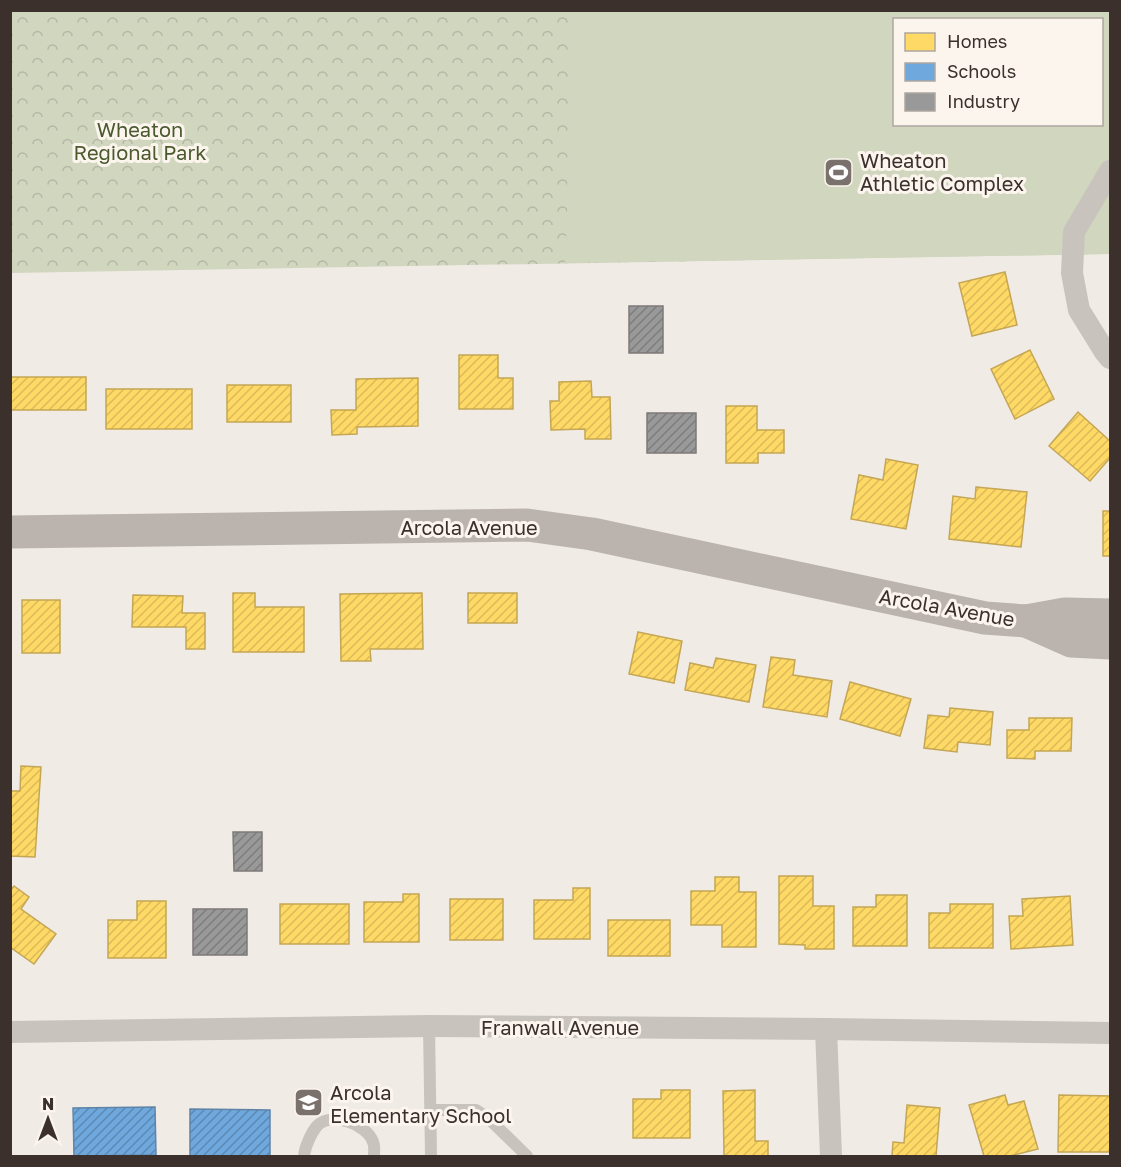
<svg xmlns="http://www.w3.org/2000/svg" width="1121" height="1167" font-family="'Golos Text',sans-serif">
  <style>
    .park { fill: url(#park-crowns); fill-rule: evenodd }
    .pitch { fill: #d1d6bf; fill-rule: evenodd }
    .homes { fill: url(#homes-hatch); stroke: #c4a654; stroke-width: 1.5 }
    .schools { fill: url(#schools-hatch); stroke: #5f84a7; stroke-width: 1.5 }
    .industry { fill: url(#industry-hatch); stroke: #7d7a78; stroke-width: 1.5 }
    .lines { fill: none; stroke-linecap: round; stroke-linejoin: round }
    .lane { stroke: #c9c3be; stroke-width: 12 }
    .street { stroke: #c9c3be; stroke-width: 22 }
    .secondary { stroke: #bab3ae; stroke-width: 33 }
    .labels { text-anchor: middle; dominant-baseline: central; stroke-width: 6; stroke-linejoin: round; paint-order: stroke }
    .park-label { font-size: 20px; fill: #4a5a2e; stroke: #fbf5ee }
    .poi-label { font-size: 20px; fill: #3b302b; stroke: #fbf5ee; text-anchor: start }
    .street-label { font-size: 20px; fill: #3b302b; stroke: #fbf5ee }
  </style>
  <defs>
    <pattern id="park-crowns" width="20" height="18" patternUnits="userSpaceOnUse" patternTransform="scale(1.5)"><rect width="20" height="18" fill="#d1d6bf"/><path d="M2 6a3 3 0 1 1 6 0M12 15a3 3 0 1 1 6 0" fill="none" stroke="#b4b8a4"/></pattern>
    <pattern id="homes-hatch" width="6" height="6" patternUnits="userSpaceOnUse" patternTransform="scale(1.5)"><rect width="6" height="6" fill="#ffd966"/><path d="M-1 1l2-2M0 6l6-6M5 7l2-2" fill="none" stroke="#dbbb59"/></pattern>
    <pattern id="schools-hatch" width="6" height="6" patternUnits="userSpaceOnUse" patternTransform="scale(1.5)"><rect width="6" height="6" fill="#6fa8dc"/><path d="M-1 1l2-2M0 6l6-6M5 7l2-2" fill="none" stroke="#5c89b3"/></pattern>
    <pattern id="industry-hatch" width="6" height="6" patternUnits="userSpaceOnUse" patternTransform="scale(1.5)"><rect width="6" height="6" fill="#999"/><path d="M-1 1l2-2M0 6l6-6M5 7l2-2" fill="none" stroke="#7e7d7d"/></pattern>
  </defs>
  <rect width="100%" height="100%" fill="#f0ebe5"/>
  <path class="park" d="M10,11H1110V254L11,273ZM894,20H1102V124H894Z"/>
  <path class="pitch" d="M569,11H1110V254L565,263L567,220ZM894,20H1102V124H894Z"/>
  <g class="homes">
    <polygon points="1005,272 1017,325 972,336 959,283"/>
    <polygon points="1030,350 1054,399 1015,419 991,369"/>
    <polygon points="459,355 498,355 498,378 513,378 513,409 459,409"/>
    <rect x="10" y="377" width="76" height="33"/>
    <polygon points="418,378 418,426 357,427 357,434 332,435 331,410 356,410 356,379"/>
    <polygon points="591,381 592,397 610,397 611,439 585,439 585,429 551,430 550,401 559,401 559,382"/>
    <rect x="227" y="385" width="64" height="37"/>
    <rect x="106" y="389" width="86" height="40"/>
    <polygon points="726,406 757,406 757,430 784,430 784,453 758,453 758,463 726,463"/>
    <polygon points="1078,412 1110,441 1110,458 1090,481 1049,446"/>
    <polygon points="886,459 918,465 906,529 851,519 859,475 883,480"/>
    <polygon points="976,487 1027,492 1021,547 949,539 953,496 975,499"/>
    <rect x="1103" y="511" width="7" height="45"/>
    <polygon points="233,593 255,593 255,607 304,607 304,652 233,652"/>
    <polygon points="422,593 423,649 370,649 371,661 341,661 340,594"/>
    <rect x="468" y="593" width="49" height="30"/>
    <polygon points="133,595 183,596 182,613 205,613 205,649 186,649 186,627 132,627"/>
    <rect x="22" y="600" width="38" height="53"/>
    <polygon points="638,632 682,641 674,683 629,674"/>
    <polygon points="771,657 795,660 793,675 832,681 827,717 763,707"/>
    <polygon points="716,658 756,665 749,702 685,690 690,663 713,668"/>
    <polygon points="850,682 911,699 900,736 840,719"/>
    <polygon points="950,708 993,712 990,745 958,742 957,752 924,748 928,715 949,717"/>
    <polygon points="1029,718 1072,718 1071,751 1035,751 1035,759 1007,758 1007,730 1029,730"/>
    <polygon points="21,766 41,767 35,857 10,856 10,791 20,791"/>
    <polygon points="779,876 813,876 813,906 834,906 834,949 805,949 805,945 779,944"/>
    <polygon points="715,877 739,877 739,892 756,892 756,947 722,947 722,925 691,925 691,891 715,891"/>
    <polygon points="14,886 29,897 21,909 56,934 34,964 10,947 10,891"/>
    <polygon points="573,888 590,888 590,939 534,939 534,900 573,900"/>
    <polygon points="403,894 419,894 419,942 364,942 364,902 403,902"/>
    <polygon points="876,895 907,895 907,946 853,946 853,907 876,907"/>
    <polygon points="1070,896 1073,945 1011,949 1009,916 1023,916 1022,899"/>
    <rect x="450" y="899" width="53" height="41"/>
    <polygon points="137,901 166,901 166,958 108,958 108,920 137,920"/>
    <rect x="280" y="904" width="69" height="40"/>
    <polygon points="950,904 993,904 993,948 929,948 929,913 950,913"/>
    <rect x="608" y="920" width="62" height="36"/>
    <polygon points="661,1090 690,1090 690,1138 633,1138 633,1099 661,1099"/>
    <polygon points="755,1090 755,1141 768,1141 768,1156 724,1156 723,1091"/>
    <polygon points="1005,1095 1008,1105 1024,1101 1038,1149 1010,1156 984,1156 969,1105"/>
    <polygon points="1059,1095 1110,1096 1110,1152 1058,1152"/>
    <polygon points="907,1105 940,1108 936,1156 892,1156 893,1142 904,1143"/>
  </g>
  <g class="schools">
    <polygon points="155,1107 156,1155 74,1156 73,1108"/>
    <polygon points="190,1109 270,1110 270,1156 190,1156"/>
  </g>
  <g class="industry">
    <rect x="629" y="306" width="34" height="47"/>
    <rect x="647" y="413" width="49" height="40"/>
    <polygon points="233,832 262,832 262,871 234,871"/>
    <rect x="193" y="909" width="54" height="46"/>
  </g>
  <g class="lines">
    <g class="lane">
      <polyline points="429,1026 431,1156"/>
      <polyline points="431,1110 476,1110 488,1118 527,1156"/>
      <path d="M304,1156C305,1147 311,1133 317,1126C331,1111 367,1124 373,1142C375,1146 374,1152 374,1156"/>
    </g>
    <g class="street">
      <polyline points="1110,171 1074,232 1072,273 1079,310 1105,352 1110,358"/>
      <polyline points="826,1029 831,1156"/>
      <polyline points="10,1032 429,1026 826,1029 1110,1033"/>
    </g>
    <g class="secondary">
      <polyline points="10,532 527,525 592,534 985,618 1026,621 1065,614 1110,615"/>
      <polyline points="1026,621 1071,641 1110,643"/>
    </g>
  </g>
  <defs>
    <symbol id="stadium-square" viewBox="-11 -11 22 22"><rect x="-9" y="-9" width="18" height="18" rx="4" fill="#7a716c" stroke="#fbf5ee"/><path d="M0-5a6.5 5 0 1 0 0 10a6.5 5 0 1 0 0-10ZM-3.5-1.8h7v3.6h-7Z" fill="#fff"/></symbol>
    <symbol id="school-square" viewBox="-11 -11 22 22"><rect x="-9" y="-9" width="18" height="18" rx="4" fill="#7a716c" stroke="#fbf5ee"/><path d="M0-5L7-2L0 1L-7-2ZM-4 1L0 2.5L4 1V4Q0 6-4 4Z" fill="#fff"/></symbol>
  </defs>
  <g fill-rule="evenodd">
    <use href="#stadium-square" x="822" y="156" width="33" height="33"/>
    <use href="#school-square" x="292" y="1086" width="33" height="33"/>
  </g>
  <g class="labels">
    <g class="park-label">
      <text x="140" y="129">Wheaton<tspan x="140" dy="23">Regional Park</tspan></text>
    </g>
    <g class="poi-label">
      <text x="860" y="160">Wheaton<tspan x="860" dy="23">Athletic Complex</tspan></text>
      <text x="330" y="1092">Arcola<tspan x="330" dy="23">Elementary School</tspan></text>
    </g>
    <g class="street-label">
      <text x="469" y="527">Arcola Avenue</text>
      <text transform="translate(947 607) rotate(10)">Arcola Avenue</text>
      <text x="560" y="1027">Franwall Avenue</text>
    </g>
  </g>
  <rect width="1121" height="1167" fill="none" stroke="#3b302b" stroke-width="24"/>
  <rect x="893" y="18" width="210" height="108" fill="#fbf5ee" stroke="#aea6a0" stroke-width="1.5"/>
  <rect x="905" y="33" width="30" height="18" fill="#ffd966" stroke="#aea6a0" stroke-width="1.5"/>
  <text x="947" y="48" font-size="18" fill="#3b302b">Homes</text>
  <rect x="905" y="63" width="30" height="18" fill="#6fa8dc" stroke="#aea6a0" stroke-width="1.5"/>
  <text x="947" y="78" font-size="18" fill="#3b302b">Schools</text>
  <rect x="905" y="93" width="30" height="18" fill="#999999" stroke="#aea6a0" stroke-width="1.5"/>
  <text x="947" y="108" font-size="18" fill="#3b302b">Industry</text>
  <g transform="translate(48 1119)" stroke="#fbf5ee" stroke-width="4.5" paint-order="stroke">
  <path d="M0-4.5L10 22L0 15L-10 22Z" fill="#3b302b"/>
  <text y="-9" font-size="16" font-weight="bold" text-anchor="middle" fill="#3b302b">N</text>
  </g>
</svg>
